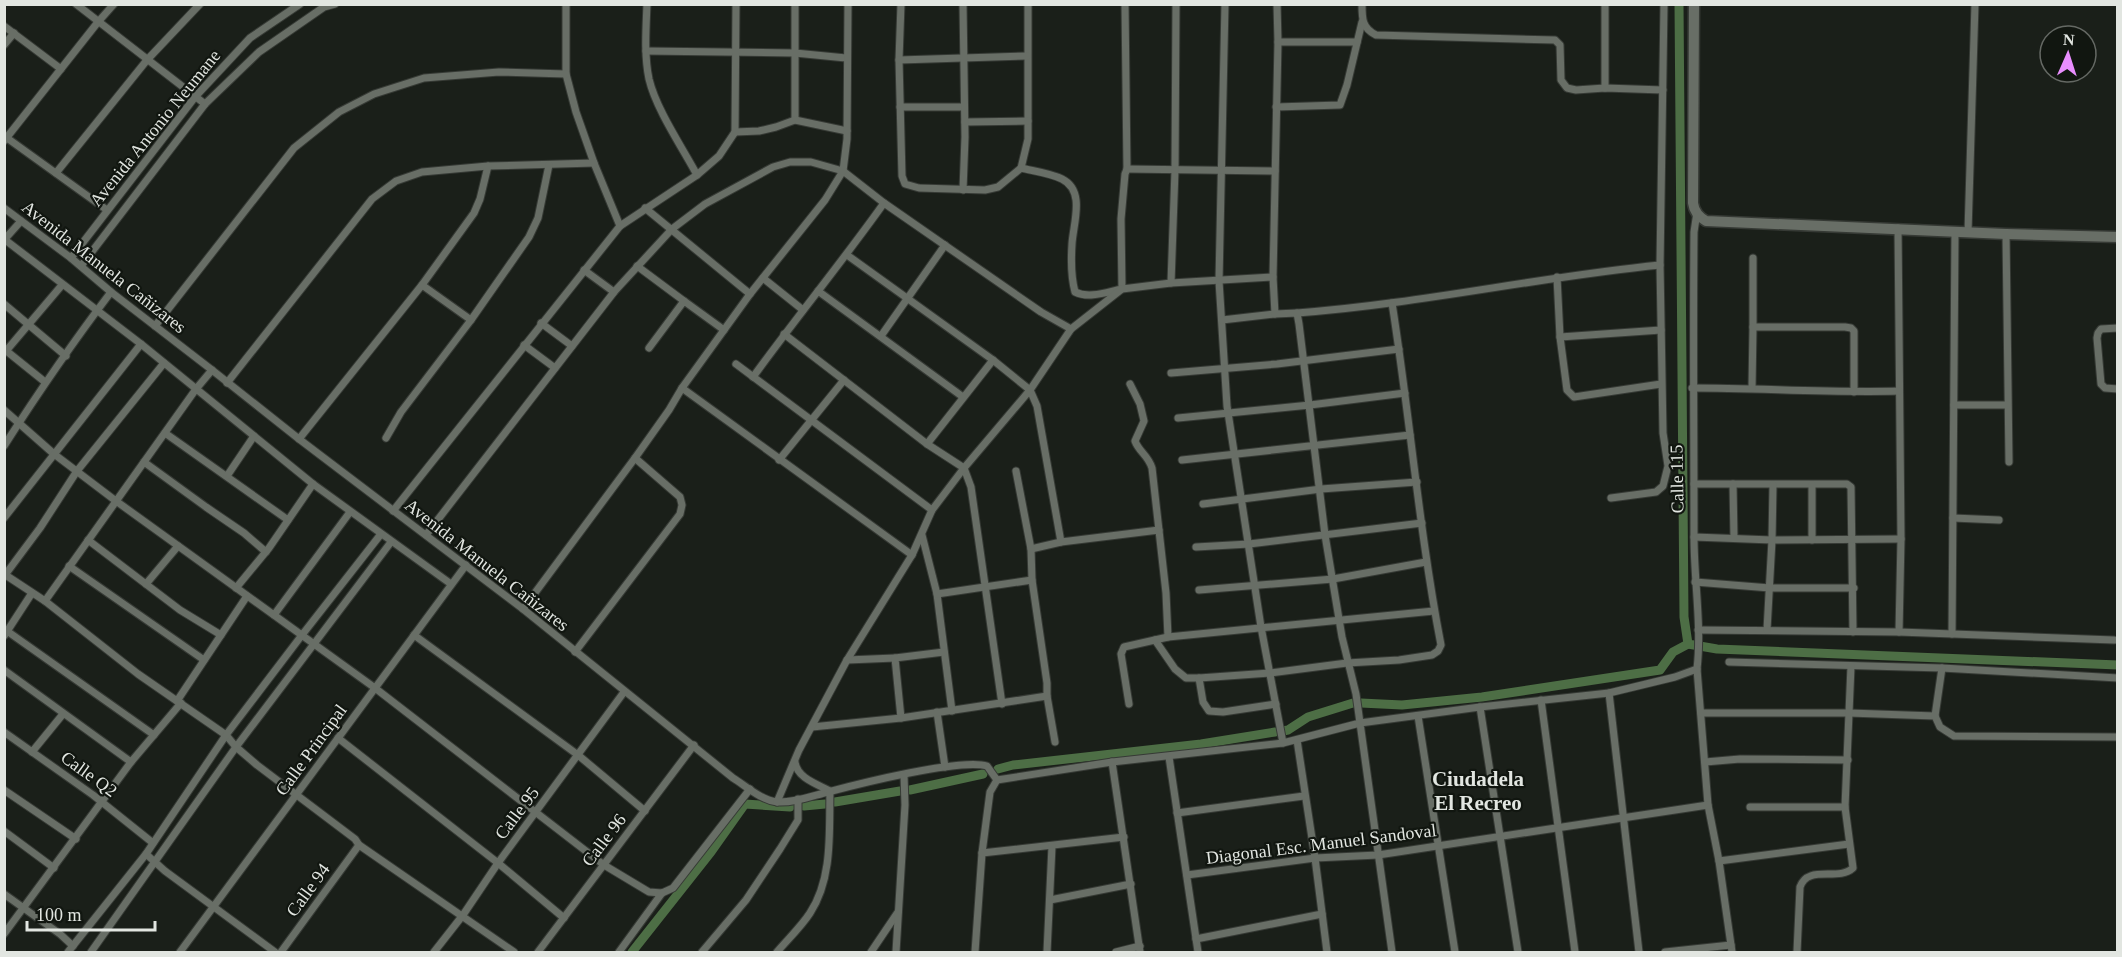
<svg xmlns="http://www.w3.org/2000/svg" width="2122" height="957" font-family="Georgia,serif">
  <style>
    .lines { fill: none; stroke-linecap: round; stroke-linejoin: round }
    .canal { stroke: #4d6e45; stroke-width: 9 }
    .street-casing { stroke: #363a35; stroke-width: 9 }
    .secondary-casing { stroke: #363a35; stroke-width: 13 }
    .street { stroke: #686e66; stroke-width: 7 }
    .secondary { stroke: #686e66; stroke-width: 10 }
    .labels { text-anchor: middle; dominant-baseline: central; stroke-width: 4.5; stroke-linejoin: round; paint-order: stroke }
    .street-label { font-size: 18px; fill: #e2e6e1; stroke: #111610 }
    .quarter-label { font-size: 21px; font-weight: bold; fill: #e2e6e1; stroke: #111610 }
  </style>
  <rect width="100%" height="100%" fill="#1a1f19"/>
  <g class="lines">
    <g class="canal">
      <polyline points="1679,4 1684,617 1688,644 1717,649 2118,665"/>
      <polyline points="1361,703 1402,705 1482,697 1660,670 1673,652 1688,644"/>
      <polyline points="1283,731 1288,730 1308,717 1353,703"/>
      <polyline points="998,769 1013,765 1201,744 1275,732"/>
      <polyline points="910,790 983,774"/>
      <polyline points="835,802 900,791"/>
      <polyline points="804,806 825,804"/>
      <polyline points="632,952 711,852 745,804 790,807"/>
    </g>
    <defs>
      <g id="street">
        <polyline points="76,4 205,104"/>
        <polyline points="566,4 566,74 576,112 594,163 620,226"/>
        <polyline points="901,4 899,60 902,176 905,184 919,188 985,190 998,187 1021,168 1028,139 1028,4"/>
        <polyline points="1225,4 1219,281 1227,406 1261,627 1283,743"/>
        <path d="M1362,4C1362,19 1362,28 1376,35L1555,40L1560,45L1561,80L1567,88L1576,90L1605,88L1663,90"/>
        <polyline points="1605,4 1605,88"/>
        <polyline points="4,26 61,69"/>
        <polyline points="1278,42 1357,42"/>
        <polyline points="4,45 14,33"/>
        <polyline points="646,51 795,53 846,58"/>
        <polyline points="899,60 1027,56"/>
        <polyline points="900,107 964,107"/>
        <polyline points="1276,107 1340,105 1347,85 1362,22"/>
        <polyline points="795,120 795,4"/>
        <polyline points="965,122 1028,121"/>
        <polyline points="735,132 759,131 776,127 795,120 847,131"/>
        <polyline points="7,138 107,210"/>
        <polyline points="4,141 98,22 114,4"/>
        <path d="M1021,168C1033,171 1050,173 1062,179C1086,191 1073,224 1072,244C1071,259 1071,277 1075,292C1089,299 1107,292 1122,289L1121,219L1125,174L1127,169L1125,4"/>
        <polyline points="1127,169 1275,171"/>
        <polyline points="56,173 147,60 200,4"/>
        <polyline points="697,175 719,156 735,132 736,4"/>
        <polyline points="963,190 965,137 963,4"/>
        <path d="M4,208L71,258L111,292L212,370L299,439L523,609L733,778C746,786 761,800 777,802C794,803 812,796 828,792C858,784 961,758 987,766L997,780"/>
        <polyline points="645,208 750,294"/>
        <path d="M1697,212L1694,232C1693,334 1694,436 1694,537C1694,581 1702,626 1697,669L1708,805L1719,861L1732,952"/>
        <polyline points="1898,228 1901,539 1899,632"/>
        <polyline points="1968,232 1975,4"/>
        <polyline points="2006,234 2009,462"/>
        <polyline points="4,239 141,344 313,484 451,584"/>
        <polyline points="4,240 21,221"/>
        <polyline points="847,255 993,360 1030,390 1037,406 1061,542"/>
        <polyline points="71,258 195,97 250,38 300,4"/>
        <polyline points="81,266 205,104 259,52 324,7 335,4"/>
        <polyline points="637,266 684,301"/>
        <polyline points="584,270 614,292"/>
        <polyline points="1273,277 1278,42 1277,4"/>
        <polyline points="1557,277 1560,337 1567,390 1574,397 1661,384"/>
        <polyline points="763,278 803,310"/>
        <polyline points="1171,283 1175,170 1176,4"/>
        <polyline points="422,285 471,320"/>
        <polyline points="818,291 963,397"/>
        <polyline points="4,304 66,356"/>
        <path d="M1297,313C1419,304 1538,277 1660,265"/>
        <polyline points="1222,320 1275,314"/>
        <polyline points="541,323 572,346"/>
        <polyline points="155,326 294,148 339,112 374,94 424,78 499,72 566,74"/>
        <polyline points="1753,327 1753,258"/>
        <polyline points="2118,328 2101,329 2098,333 2097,338 2101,384 2105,388 2118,389"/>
        <polyline points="784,334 927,444 964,468 971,487 1002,704"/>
        <polyline points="881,336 945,245"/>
        <polyline points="1560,337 1661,330"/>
        <polyline points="524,345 555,368"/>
        <polyline points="649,348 684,301 724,330"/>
        <polyline points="4,349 45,382"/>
        <polyline points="6,351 62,285"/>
        <polyline points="736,364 932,510"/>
        <polyline points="1171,373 1277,364 1399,349"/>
        <path d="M753,377C796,318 842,262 884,203"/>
        <polyline points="227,383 372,199 396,181 422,172 488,166 594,163"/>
        <path d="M1130,384L1140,404L1144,421L1135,441C1139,452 1148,455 1152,468L1166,593L1168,637"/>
        <polyline points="682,388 912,555"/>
        <path d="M1692,388C1761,388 1830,393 1899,391"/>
        <polyline points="1752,388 1753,327 1845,327 1851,328 1854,331 1854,392"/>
        <polyline points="1954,405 2007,405"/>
        <polyline points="4,410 54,454 116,501 375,688 604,865 649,892 662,893 673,888 750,789"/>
        <polyline points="1178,418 1310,405 1405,393"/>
        <polyline points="165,433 288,520"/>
        <polyline points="386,438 401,412 471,320 529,237 538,218 549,165"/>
        <polyline points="299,439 422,285 474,213 480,199 488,166"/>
        <polyline points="927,444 993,360"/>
        <path d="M4,446C38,393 73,342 111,292"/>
        <polyline points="779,460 844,380"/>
        <polyline points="1182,460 1410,435"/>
        <polyline points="144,462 206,507 244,533 266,552"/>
        <polyline points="227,476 254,436"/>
        <polyline points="1694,484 1847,484 1851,487 1853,632"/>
        <polyline points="1733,484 1734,538"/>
        <polyline points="1611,498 1656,492 1663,486 1668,466 1663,433 1660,265 1664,4"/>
        <polyline points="1203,504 1321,489 1417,482"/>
        <path d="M393,511L620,226L697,175C682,147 656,109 649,79C644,55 646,29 647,4"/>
        <polyline points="4,518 141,344"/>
        <polyline points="1953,518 1999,520"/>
        <polyline points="426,535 614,292 672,229 705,204 773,167 790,162 811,162 843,171 884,203 1041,312 1071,329"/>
        <polyline points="922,535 937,594 952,711"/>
        <polyline points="1694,537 1772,540 1901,539"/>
        <polyline points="88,540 180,610 221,635"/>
        <polyline points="1812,540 1812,485"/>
        <polyline points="1196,547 1249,544 1422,523"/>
        <polyline points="1031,549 1061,542 1159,530"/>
        <polyline points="69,566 204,660"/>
        <polyline points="4,574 45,601 138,674 226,735 236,747 257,765 355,839 359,845 514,952"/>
        <polyline points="5,575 40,528 77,471 164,363"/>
        <polyline points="1695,582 1770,588 1854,588"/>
        <polyline points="146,584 178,546"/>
        <polyline points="236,588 269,548 313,484"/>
        <polyline points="1199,590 1333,579 1426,562"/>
        <polyline points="937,594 1032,580"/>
        <polyline points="45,601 196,389 212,370"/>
        <polyline points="523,609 635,458 669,410 682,388 750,294 825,200 843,171 847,139 848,4"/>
        <polyline points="274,615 350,512"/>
        <polyline points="1698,630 1899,632 2114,640"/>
        <polyline points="1767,630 1772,540 1773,485"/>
        <polyline points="7,631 154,735"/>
        <polyline points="1952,634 1955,232"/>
        <polyline points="414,635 578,755 645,811"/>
        <polyline points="4,636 32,593"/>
        <path d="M1155,640L1175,669L1186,678H1199L1270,673L1347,663L1399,660L1432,655L1438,651L1441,645C1419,531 1410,417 1392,303"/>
        <polyline points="575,652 680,514 682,505 680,497 635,458"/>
        <polyline points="847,660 895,658"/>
        <polyline points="1729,662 1942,668 2118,678"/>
        <polyline points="4,670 131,762"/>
        <polyline points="1199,678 1203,702 1209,711 1223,712 1276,704"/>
        <polyline points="1609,693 1639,952"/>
        <polyline points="1047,696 1055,742"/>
        <polyline points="1541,700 1575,952"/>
        <polyline points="177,701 247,596"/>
        <polyline points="1129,704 1121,654 1124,647 1168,637 1434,611"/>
        <polyline points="1480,707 1518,952"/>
        <polyline points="937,712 945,767"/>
        <polyline points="1701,713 1849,713 1935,716 1940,727 1954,736 2118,737"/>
        <polyline points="1418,716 1455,952"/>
        <polyline points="1935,716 1942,668"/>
        <polyline points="901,718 895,658 944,652"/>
        <polyline points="812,727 901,718 1047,696 1047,683 1032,580 1031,549 1016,471"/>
        <polyline points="4,732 93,795 153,843"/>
        <polyline points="338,738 498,863 564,918"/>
        <polyline points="1297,740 1315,858 1327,952"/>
        <polyline points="32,752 63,714"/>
        <polyline points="1169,757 1198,952"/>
        <polyline points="1112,762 1140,952"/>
        <polyline points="1705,762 1740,759 1848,760"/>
        <polyline points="4,790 76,839"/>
        <polyline points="777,802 799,750 847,660 912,555 932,510 964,468 1030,390 1071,329 1122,289 1171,283 1273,277 1275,314 1297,313 1299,324 1325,535 1342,637 1356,694 1360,723 1283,743 1112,762 997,780 990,792 982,853 975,952"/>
        <polyline points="1750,807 1845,807"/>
        <polyline points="1177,813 1304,796"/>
        <polyline points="4,831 54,868"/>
        <polyline points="982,853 1124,837"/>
        <polyline points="146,854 165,871 275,952"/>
        <polyline points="1719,861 1849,844"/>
        <polyline points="1187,875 1315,858 1378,855 1708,805"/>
        <polyline points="4,894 60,934 73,946"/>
        <polyline points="1050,900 1131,884"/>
        <polyline points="4,934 131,762 181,703"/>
        <polyline points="1196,939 1322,914"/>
        <polyline points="68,952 146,854 226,735 302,635 381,534"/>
        <polyline points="91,952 236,747 391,542"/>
        <polyline points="180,952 466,565"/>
        <polyline points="281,952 359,845"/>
        <polyline points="434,952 463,915 498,863 624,692"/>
        <polyline points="538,952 694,745"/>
        <polyline points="619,952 662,893"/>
        <polyline points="702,952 746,900 780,849 798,820 798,799"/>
        <path d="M777,952C787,940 801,927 810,913C833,878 829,832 830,791C817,784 797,778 795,762"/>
        <polyline points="871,952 898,912"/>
        <polyline points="896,952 905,805 904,775"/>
        <polyline points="1047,952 1052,846"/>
        <polyline points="1116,952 1140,946"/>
        <polyline points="1392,952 1360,723 1480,707 1609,693 1675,677 1697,669"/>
        <polyline points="1665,952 1731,945"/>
        <path d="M1797,952L1800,887C1808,864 1838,882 1853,868L1845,807L1851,666"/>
      </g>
      <path id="secondary" d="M1694,4L1693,203C1694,211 1699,217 1706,221L2006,234L2118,237"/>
    </defs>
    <use href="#street" class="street-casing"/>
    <use href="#secondary" class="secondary-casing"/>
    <use href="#street" class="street"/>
    <use href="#secondary" class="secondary"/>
  </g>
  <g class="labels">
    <g class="street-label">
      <text transform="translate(155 128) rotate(-51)">Avenida Antonio Neumane</text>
      <text transform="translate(104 267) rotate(38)">Avenida Manuela Cañizares</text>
      <text transform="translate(1677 479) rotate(-91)">Calle 115</text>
      <text transform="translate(487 565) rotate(38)">Avenida Manuela Cañizares</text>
      <text transform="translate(311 750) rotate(-54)">Calle Principal</text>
      <text transform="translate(89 774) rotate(36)">Calle Q2</text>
      <text transform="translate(517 813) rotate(-53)">Calle 95</text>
      <text transform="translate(604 840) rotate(-53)">Calle 96</text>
      <text transform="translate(1321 844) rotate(-7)">Diagonal Esc. Manuel Sandoval</text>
      <text transform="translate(308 890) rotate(-54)">Calle 94</text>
    </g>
    <g class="quarter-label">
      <text x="1478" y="779">Ciudadela<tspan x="1478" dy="24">El Recreo</tspan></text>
    </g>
  </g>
  <rect width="2122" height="957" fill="none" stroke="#e2e6e1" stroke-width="12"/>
  <g transform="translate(2068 54) rotate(3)"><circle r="28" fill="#111610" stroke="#656964" stroke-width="1.5"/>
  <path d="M0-4.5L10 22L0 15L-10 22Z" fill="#e98efe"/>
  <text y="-9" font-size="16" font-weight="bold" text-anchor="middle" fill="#e2e6e1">N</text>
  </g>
  <path d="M27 921v9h128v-9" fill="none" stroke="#e2e6e1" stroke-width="3"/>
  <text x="36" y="921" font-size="18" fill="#e2e6e1" stroke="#111610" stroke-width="4.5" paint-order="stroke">100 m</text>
</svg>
